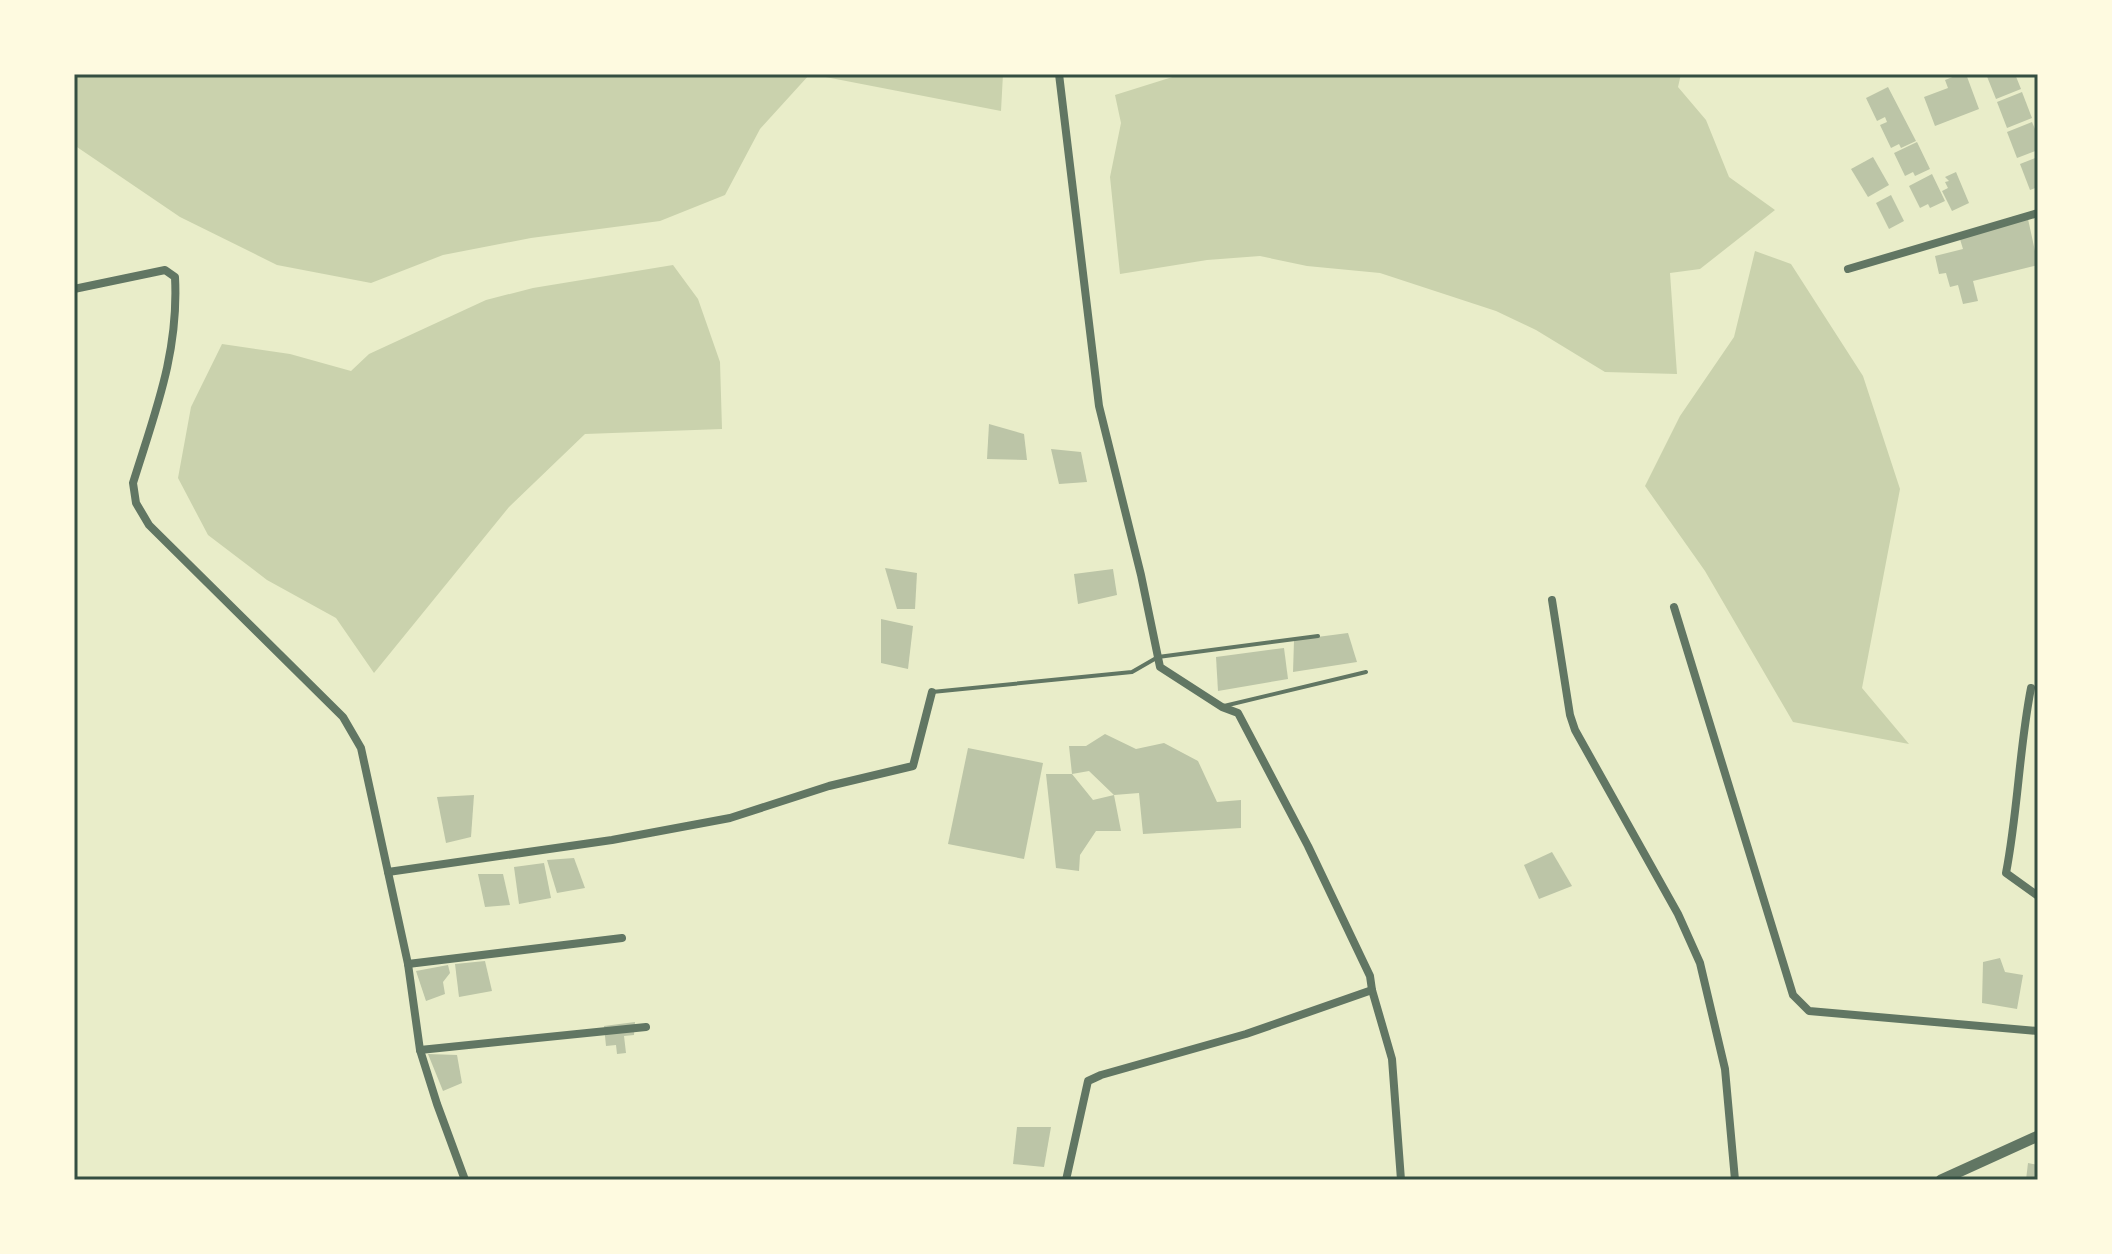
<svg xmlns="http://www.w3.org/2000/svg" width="2112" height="1254" font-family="'Golos Text',sans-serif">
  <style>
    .green { fill: #cad2ad }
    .building { fill: #bcc5a7 }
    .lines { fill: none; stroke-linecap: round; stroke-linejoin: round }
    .service { stroke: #617663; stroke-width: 4 }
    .minor { stroke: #617663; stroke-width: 8 }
    .tertiary { stroke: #617663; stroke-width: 11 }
    .neatline { fill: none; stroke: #344e41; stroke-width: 3 }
  </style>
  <rect width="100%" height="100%" fill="#e9edc9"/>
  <g class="green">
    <polygon points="74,74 1003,74 1001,111 810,74 760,129 725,195 660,221 531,238 443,255 371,283 277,265 180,217 74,145"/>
    <polygon points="1182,74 1681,74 1678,87 1706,120 1729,177 1775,210 1700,269 1670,273 1677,374 1605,372 1536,330 1496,311 1380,273 1307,266 1260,256 1207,260 1120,274 1110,177 1121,123 1115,95"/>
    <polygon points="1755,251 1791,264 1863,376 1900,489 1862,688 1909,744 1793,722 1705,571 1645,486 1680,416 1734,337"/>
    <polygon points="673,265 698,299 720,362 722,429 585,434 509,507 374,673 336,618 267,580 208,535 178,478 191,407 222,344 290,354 351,371 369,354 486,300 533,288"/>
  </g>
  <g class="building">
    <polygon points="1960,74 1966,74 1979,109 1935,126 1924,97 1948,88 1945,80"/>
    <polygon points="1986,74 2015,74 2021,89 1996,99"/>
    <polygon points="1888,87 1916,141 1901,148 1899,144 1891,148 1880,125 1887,122 1885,117 1877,121 1866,98"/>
    <polygon points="2022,92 2032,118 2007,128 1997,102"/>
    <polygon points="2032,122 2038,136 2038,150 2017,158 2007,132"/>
    <polygon points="1917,142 1930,169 1915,176 1913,172 1905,176 1894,153"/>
    <polygon points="1873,157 1889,185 1868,197 1851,169"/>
    <polygon points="2038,157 2038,187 2030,190 2020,164"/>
    <polygon points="1956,172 1969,203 1952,211 1942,191 1948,188 1945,182 1949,181 1945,177"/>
    <polygon points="1932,174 1945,201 1930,208 1928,204 1920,208 1909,186"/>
    <polygon points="1891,195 1904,221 1889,229 1876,203"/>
    <polygon points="2028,219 2038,265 1973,281 1978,301 1963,304 1958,285 1950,287 1946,273 1939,274 1935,256 1963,249 1959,236"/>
    <polygon points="989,424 1024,434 1027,460 987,459"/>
    <polygon points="1051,449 1081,452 1087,482 1059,484"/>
    <polygon points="885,568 917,573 915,609 897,609"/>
    <polygon points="1113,569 1117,595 1078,604 1074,574"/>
    <polygon points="881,619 913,626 908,669 881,663"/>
    <polygon points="1348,633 1357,662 1293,672 1294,640"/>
    <polygon points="1284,648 1288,679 1218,691 1216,657"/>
    <polygon points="1105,734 1136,749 1164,743 1198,761 1217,802 1241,800 1241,828 1143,834 1139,793 1114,795 1089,771 1072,774 1069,746 1086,746"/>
    <polygon points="968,748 1043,763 1024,859 948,844"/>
    <polygon points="1046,774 1072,774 1093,800 1114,795 1121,831 1096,831 1080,855 1079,871 1056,868"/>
    <polygon points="474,795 471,837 446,843 437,797"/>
    <polygon points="1552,852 1572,886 1539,899 1524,865"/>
    <polygon points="574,858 585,888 557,893 547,860"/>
    <polygon points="544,863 551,898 519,904 514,867"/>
    <polygon points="478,874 503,874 510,905 485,907"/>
    <polygon points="2000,958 2005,972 2023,975 2017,1009 1982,1003 1983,962"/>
    <polygon points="485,961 492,991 459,997 455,964"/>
    <polygon points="448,965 450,973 443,982 445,994 426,1001 416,971"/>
    <polygon points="635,1022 634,1035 624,1036 626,1053 617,1054 616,1045 606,1046 604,1026"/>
    <polygon points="428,1054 457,1055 462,1083 443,1091"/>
    <polygon points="1017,1127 1051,1127 1044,1167 1013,1164"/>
    <polygon points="2028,1163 2038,1165 2038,1180 2026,1180"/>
  </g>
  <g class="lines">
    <g class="service">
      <polyline points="932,692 1132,672 1158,657 1318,636"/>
      <polyline points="1224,706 1366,672"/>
    </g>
    <g class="minor">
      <polyline points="1059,74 1099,406 1141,575 1160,667 1222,707 1238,713 1308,846 1370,976 1372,990 1392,1059 1401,1180"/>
      <polyline points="1848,269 2038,213"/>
      <path d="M74,289L165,270L175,277C179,353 155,412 133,483L136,503L149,525L343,717L361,748L408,964L420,1050L437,1104L465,1180"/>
      <polyline points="1552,600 1570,715 1575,730 1678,914 1700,963 1725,1069 1735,1180"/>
      <polyline points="1674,607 1793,995 1809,1011 2038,1031"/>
      <path d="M2031,688C2019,749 2018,811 2006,873L2038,896"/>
      <polyline points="388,872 612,840 730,818 829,786 913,766 932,692"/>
      <polyline points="408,964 622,938"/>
      <polyline points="420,1050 646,1027"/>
      <polyline points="1066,1180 1088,1081 1101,1075 1246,1034 1372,990"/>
    </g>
    <polyline class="tertiary" points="1941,1180 2038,1136"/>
  </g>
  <rect width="2112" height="1254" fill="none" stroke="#fefae0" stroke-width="152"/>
  <rect x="76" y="76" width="1960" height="1102" class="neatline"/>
</svg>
